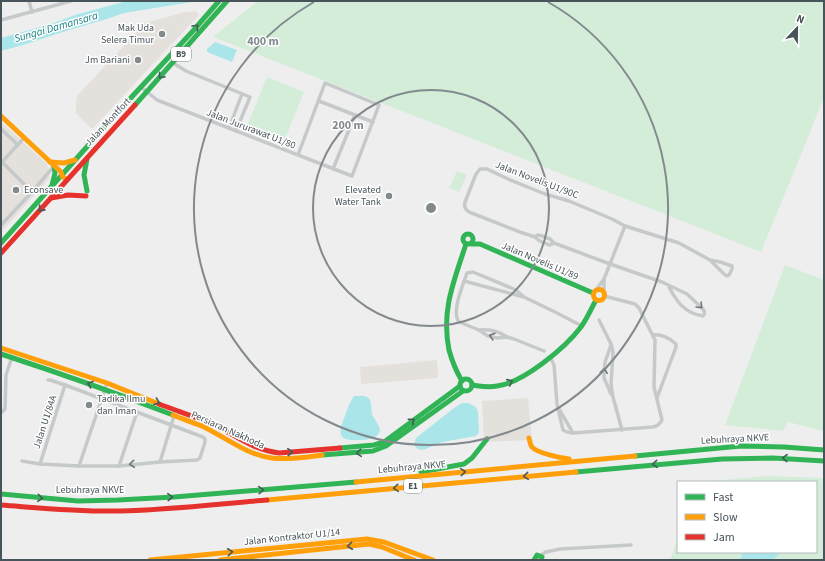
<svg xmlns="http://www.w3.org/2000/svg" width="825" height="561" font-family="'Source Sans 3',sans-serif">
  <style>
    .commercial { fill: #e4e0dc }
    .green { fill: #d4edd9 }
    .water { fill: #aae6e9 }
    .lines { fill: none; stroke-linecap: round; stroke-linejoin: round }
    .street { stroke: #c6c9ca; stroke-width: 3.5 }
    .fast { stroke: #30b455; stroke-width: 5 }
    .slow { stroke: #ff9f0a; stroke-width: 5 }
    .jam { stroke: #e5322d; stroke-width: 5 }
    .oneway { stroke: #46595a }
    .oneway2 { stroke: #6d777c }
    .ring { fill: none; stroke: #828a8e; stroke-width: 2 }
    .poi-dot { fill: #828a8e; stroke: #fff; stroke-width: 1.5 }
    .labels { text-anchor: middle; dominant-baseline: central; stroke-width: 3; stroke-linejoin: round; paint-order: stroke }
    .shield { fill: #fff; stroke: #7e878c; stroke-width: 1 }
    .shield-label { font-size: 9px; font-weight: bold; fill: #47545a }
    .poi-label { font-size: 10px; fill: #47545a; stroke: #fff; text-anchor: end }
    .street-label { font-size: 10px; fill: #47545a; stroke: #fff }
    .water-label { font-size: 11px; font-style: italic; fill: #137f83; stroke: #fff }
    .centre { fill: #828a8e; stroke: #fff; stroke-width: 2 }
    .ring-label { font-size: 12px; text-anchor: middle; font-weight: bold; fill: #828a8e; stroke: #fff; stroke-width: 3; stroke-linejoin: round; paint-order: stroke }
  </style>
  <rect width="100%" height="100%" fill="#efeeee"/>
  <g class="commercial">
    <polygon points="196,11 199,15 92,129 76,113 76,105 77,96 145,23 185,12"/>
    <polygon points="1,122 47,164 50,178 1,232"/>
    <polygon points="437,360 438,378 361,384 360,367"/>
    <polygon points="528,398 532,440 487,442 484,439 482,401"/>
  </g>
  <g class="green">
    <polygon points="258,1 824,1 824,97 800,157 761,252 213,37"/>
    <polygon points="267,77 304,92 284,141 247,126"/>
    <polygon points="457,171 467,175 459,192 449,188"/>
    <polygon points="785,265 824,280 824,428 823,431 788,422 783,431 725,425"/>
    <polygon points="766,476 824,478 824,560 670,560 678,538 678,552 816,552 816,482 699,482"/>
  </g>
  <g class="water">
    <polygon points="127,1 198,1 124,13 110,18 66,31 23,45 1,51 1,38 51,24 75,15"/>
    <polygon points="215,42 237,50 232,62 207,52 207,49"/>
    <path d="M354,396C358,396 363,395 367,397C372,399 371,409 372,414C374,419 380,426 380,430C380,433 377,436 375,437C369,440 363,440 356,440C336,441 339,430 345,416C347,409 350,402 354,396Z"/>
    <polygon points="462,403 468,403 476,407 478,412 479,432 478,434 476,436 443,442 423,450 418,449 415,446 414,444 416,438 454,408"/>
    <polygon points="742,552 780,552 778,556 771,560 741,560"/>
  </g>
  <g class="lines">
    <g class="street">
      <polyline points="29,1 32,12"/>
      <polyline points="1,20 71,1"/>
      <polyline points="173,63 186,71 250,97 236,131"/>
      <polyline points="141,87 157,100 352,176 379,105 325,83 298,155"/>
      <polyline points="319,101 373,122"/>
      <polyline points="229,128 242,94"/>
      <polyline points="1,129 18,145"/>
      <polyline points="2,162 32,192"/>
      <polyline points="1,163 24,138"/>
      <polyline points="333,169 355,115"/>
      <polyline points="1,225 32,192 54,166"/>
      <path d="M535,237C539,242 544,243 550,245L554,243"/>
      <polyline points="464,281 524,297 555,312 582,326"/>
      <path d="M668,285C676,301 684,313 703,316C705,314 705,312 703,309L687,294L662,282L610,264L554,243L550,239L542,236L538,235L535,237L520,232L469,212C465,209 464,207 465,202L476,174L480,169H487L508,179L545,194L569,201L612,219L625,226L679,243L710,260L724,274L727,276L729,275L732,269V266L720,262L710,260"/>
      <polyline points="596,290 604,279 625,226"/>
      <polyline points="604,292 604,280"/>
      <path d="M524,297L516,290L473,272L467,273C463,285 451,312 459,322L479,330L488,336L498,338L507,337L514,339L544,351"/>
      <polyline points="599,320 611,344 613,352 611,384 613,397 622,430"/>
      <path d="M479,330C489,329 499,331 507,337"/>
      <path d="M653,335C661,334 670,338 676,344V347L657,398"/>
      <polyline points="611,345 605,362 604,378 611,394"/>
      <path d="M550,357L554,365L557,404L563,430L567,432L573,433L653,427C658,426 660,424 662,420L654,387L655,340L639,308L635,304L604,296"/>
      <polyline points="559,409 573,433"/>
      <polyline points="1,413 5,409 6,375 12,357"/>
      <polyline points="22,461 40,464 79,466 119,466 160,462 197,460 200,458 205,442 205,439 203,437 65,385 50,380 48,380"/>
      <polyline points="160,462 174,416"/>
      <polyline points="40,464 65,385"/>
      <polyline points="79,466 107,383"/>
      <polyline points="119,466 137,412"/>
      <polyline points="539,556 546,552 560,549 631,545"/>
    </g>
    <g class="fast">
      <polyline points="135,105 227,1"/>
      <polyline points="87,159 84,175 87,191"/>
      <polyline points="52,185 55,173 54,166"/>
      <circle cx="468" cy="239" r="5"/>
      <polyline points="1,243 127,102 192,32 219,1"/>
      <polyline points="471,244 480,244 593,293"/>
      <path d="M1,354C59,373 116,393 173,415"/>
      <circle cx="466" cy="385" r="6"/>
      <path d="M462,381C456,371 452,361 449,350C441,310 454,281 466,244"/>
      <path d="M472,385C480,386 488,388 497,386C523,383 565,348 581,327C587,319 591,309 596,300"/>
      <polyline points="340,448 374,445 384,442 460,386"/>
      <polyline points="322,455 373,451 386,446 463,391"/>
      <polyline points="635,456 741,446 784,447 824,450"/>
      <polyline points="421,472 464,464 472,458 487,439"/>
      <polyline points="576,472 722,459 773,458 824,461"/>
      <polyline points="1,494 78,501 118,500 174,497 356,482"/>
      <polyline points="534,560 537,555 542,557 541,560"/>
    </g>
    <g class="slow">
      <polyline points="1,116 61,172 62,176 67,180"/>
      <polyline points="50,162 64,163 75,160"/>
      <circle cx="599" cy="295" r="5.5"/>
      <polyline points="1,348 107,383 159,404"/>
      <path d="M173,415C182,419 192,422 202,426C225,437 247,455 272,458C289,460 306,457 322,455"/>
      <path d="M529,438C530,441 530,445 532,447C537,453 561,458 569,459"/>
      <polyline points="356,482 635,456"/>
      <polyline points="267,500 576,472"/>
      <polyline points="150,560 367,539 384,542 433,560"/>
      <polyline points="220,560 369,544 382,547 414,560"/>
    </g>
    <g class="jam">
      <polyline points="51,198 68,195 86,196"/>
      <polyline points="1,253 135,105"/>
      <path d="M159,404C177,411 197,417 214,425C237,436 253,450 279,453L340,448"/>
      <path d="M1,505C41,508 80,512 120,511C169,510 218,504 267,500"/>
    </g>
  </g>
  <defs><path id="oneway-chevron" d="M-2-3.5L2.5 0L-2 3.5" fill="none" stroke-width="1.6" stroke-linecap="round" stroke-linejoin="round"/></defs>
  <g class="oneway">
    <use href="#oneway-chevron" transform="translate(196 27) rotate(-47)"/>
    <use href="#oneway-chevron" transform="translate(161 76) rotate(131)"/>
    <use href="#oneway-chevron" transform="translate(41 209) rotate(132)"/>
    <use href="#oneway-chevron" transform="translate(510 382) rotate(-24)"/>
    <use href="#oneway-chevron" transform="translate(90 384) rotate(-160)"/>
    <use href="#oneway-chevron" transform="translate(157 402) rotate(21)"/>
    <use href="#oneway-chevron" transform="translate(412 421) rotate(-36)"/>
    <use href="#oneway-chevron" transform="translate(290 452) rotate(-4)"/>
    <use href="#oneway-chevron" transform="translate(359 453) rotate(175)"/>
    <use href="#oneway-chevron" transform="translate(785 458) rotate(-178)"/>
    <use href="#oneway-chevron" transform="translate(655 464) rotate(175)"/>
    <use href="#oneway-chevron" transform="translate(463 472) rotate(-5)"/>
    <use href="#oneway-chevron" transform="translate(526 476) rotate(175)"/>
    <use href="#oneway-chevron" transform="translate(396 488) rotate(175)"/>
    <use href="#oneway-chevron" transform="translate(261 490) rotate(-5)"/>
    <use href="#oneway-chevron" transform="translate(170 497) rotate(-4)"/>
    <use href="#oneway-chevron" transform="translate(40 498) rotate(5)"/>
    <use href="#oneway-chevron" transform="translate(350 546) rotate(174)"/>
    <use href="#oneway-chevron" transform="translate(230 552) rotate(-6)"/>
  </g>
  <g class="oneway2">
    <use href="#oneway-chevron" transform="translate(700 306) rotate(46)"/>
    <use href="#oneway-chevron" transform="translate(492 336) rotate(-163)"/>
    <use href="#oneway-chevron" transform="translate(604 371) rotate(-83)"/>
    <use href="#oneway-chevron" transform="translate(132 464) rotate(174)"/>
  </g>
  <g class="ring">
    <circle cx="431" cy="208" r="118"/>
    <path d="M548 2A237 237 0 1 1 314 2"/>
  </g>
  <g class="poi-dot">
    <circle cx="162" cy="34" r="4"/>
    <circle cx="138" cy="60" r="4"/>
    <circle cx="16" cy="190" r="4"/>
    <circle cx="389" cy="196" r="4"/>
    <circle cx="89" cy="405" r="4"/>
  </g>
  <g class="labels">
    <g class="shield">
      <rect x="171" y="47" width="20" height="14" rx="3"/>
      <rect x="404" y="479" width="18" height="14" rx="3"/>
    </g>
    <g class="shield-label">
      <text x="181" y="54">B9</text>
      <text x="413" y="486">E1</text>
    </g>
    <g class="poi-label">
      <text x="154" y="28">Mak Uda<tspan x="154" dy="12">Selera Timur</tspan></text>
      <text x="130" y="60">Jm Bariani</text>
      <text x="24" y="190" text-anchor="start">Econsave</text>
      <text x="381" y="190">Elevated<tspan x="381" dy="12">Water Tank</tspan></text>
      <text x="97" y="399" text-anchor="start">Tadika Ilmu<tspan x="97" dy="12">dan Iman</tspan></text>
    </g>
    <g class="street-label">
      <text transform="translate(108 122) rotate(-47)">Jalan Montfort</text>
      <text transform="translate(251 129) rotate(21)">Jalan Jururawat U1/80</text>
      <text transform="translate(537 180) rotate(21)">Jalan Novelis U1/90C</text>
      <text transform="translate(540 261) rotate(23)">Jalan Novelis U1/89</text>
      <text transform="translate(45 422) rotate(-72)">Jalan U1/84A</text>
      <text transform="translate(228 430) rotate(24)">Persiaran Nakhoda</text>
      <text transform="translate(735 439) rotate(-3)">Lebuhraya NKVE</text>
      <text transform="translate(412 467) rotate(-5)">Lebuhraya NKVE</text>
      <text x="90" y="490">Lebuhraya NKVE</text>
      <text transform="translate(292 537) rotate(-6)">Jalan Kontraktor U1/14</text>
    </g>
    <g class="water-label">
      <text transform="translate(56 27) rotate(-16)">Sungai Damansara</text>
    </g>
  </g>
  <circle cx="431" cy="208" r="6" class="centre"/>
  <g class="ring-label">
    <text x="263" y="45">400 m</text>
    <text x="348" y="129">200 m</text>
  </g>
  <rect width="825" height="561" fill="none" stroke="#47545a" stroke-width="4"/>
  <rect x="677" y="481" width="140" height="72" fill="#ffffff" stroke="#b5bbbd"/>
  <rect x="685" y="494" width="20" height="6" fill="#30b455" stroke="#b5bbbd"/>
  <text x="713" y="501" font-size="12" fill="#47545a">Fast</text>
  <rect x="685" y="514" width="20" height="6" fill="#ff9f0a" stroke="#b5bbbd"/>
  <text x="713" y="521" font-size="12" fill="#47545a">Slow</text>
  <rect x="685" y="534" width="20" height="6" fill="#e5322d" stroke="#b5bbbd"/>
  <text x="713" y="541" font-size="12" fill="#47545a">Jam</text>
  <g transform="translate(797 28) rotate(22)" stroke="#ffffff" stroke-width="3" paint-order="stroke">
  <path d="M0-3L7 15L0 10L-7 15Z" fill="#47545a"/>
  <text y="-6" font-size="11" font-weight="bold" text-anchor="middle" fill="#47545a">N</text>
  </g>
</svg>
